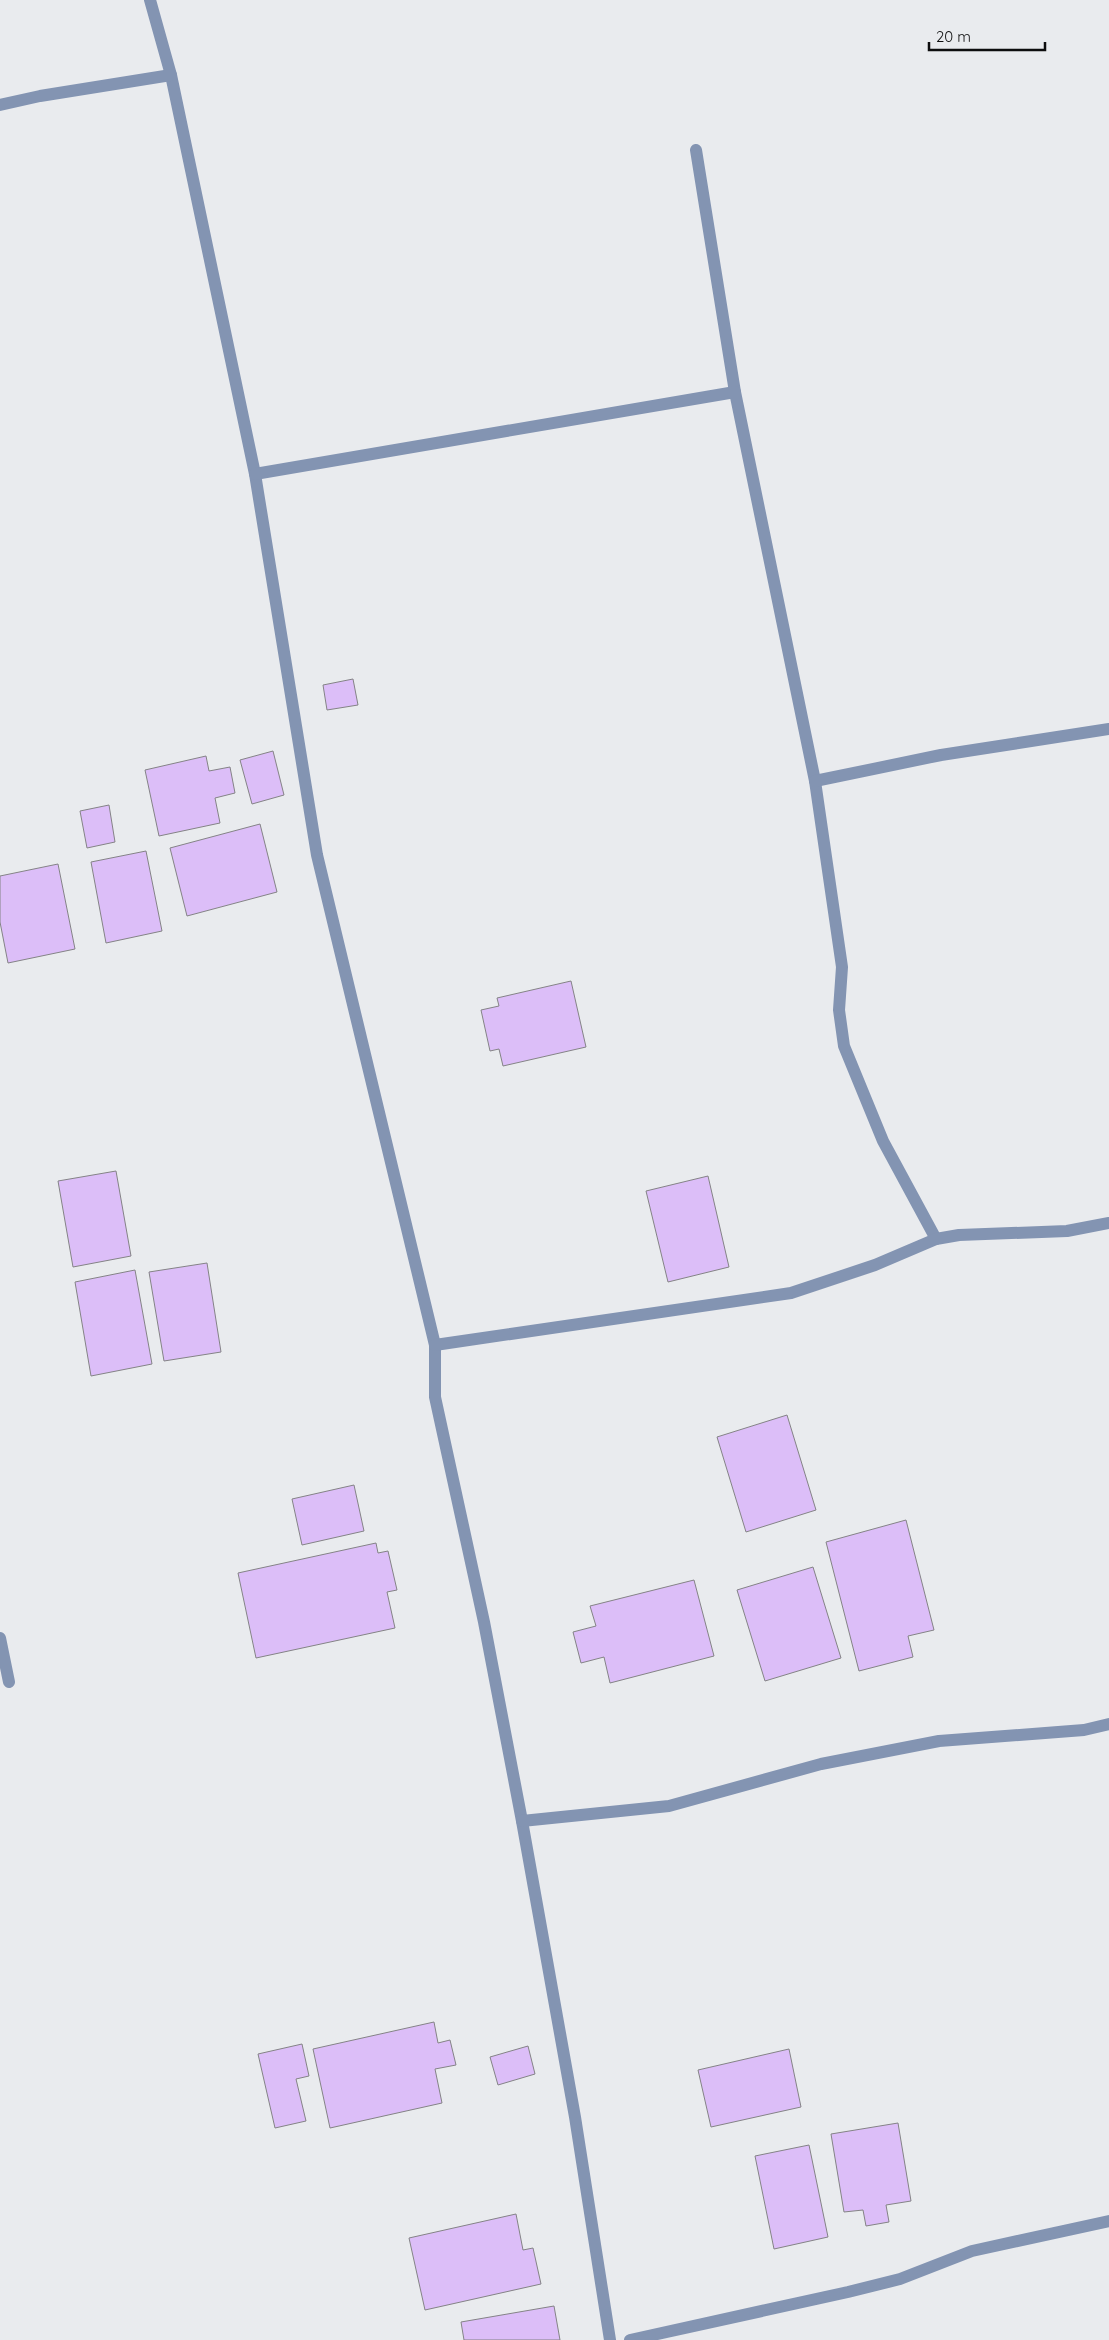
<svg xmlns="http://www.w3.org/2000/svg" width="1109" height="2340" font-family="Quicksand,sans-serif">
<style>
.building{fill:#dcbef8;stroke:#848386}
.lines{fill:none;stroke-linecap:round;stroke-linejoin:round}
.minor{stroke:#8394b2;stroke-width:12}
</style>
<rect width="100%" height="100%" fill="#e9ebee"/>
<g class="building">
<polygon points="353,679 358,705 327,710 323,685"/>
<polygon points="273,751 284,795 252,804 240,760"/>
<polygon points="206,756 209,771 230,767 235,793 215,798 220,823 159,836 145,770"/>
<polygon points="109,805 115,842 87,848 80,811"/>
<polygon points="260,824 277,892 187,916 170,848"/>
<polygon points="146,851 162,931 106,943 91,862"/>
<polygon points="58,864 75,949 8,963 0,922 0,876"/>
<polygon points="571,981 586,1047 503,1066 499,1049 490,1051 481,1010 499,1006 497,998"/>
<polygon points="116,1171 131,1256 73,1267 58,1181"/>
<polygon points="708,1176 729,1267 668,1282 646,1191"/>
<polygon points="207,1263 221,1352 164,1361 149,1272"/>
<polygon points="135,1270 152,1364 91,1376 75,1282"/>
<polygon points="787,1415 816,1510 746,1532 717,1437"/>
<polygon points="354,1485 364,1531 302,1545 292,1499"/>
<polygon points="906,1520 934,1630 908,1636 913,1657 859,1671 826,1542"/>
<polygon points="376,1543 378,1553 388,1551 397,1590 387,1592 395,1628 256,1658 238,1573"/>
<polygon points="813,1567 841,1658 765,1681 737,1590"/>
<polygon points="694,1580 714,1656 610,1683 604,1657 581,1663 573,1632 596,1626 590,1606"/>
<polygon points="434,2022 438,2043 450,2040 456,2065 435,2069 442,2103 330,2128 313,2049"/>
<polygon points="302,2044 309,2076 296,2079 306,2121 275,2128 258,2054"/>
<polygon points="528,2046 535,2074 498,2085 490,2057"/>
<polygon points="789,2049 801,2107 711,2127 698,2070"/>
<polygon points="898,2123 911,2201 886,2205 889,2222 866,2226 863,2210 844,2212 831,2134"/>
<polygon points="809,2145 828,2237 774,2249 755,2156"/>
<polygon points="516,2214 523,2250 533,2248 541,2284 425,2310 409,2238"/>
<polygon points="554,2306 560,2340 464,2340 461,2322"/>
</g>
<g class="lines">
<g class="minor">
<polyline points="150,0 171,75 255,474 317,855 435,1345 435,1397 484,1622 522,1821 575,2117 610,2340"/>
<polyline points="0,105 40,96 171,75"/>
<polyline points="696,150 735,392"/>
<polyline points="255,474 735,392 815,781 842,967 839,1010 844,1046 883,1141 936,1239"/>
<polyline points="815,781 941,755 1109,729"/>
<polyline points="435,1345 791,1293 875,1265 936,1239 959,1235 1067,1231 1109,1223"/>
<polyline points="0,1638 9,1682"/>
<polyline points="522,1821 669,1806 821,1764 939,1741 1084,1730 1109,1724"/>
<polyline points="630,2340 848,2292 900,2279 972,2251 1109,2221"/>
</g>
</g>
<path d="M929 42v8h116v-8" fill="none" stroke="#0d0d0e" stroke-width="2.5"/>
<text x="936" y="42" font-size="15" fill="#0d0d0e" stroke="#e9ebee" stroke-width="4" paint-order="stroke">20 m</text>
</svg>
